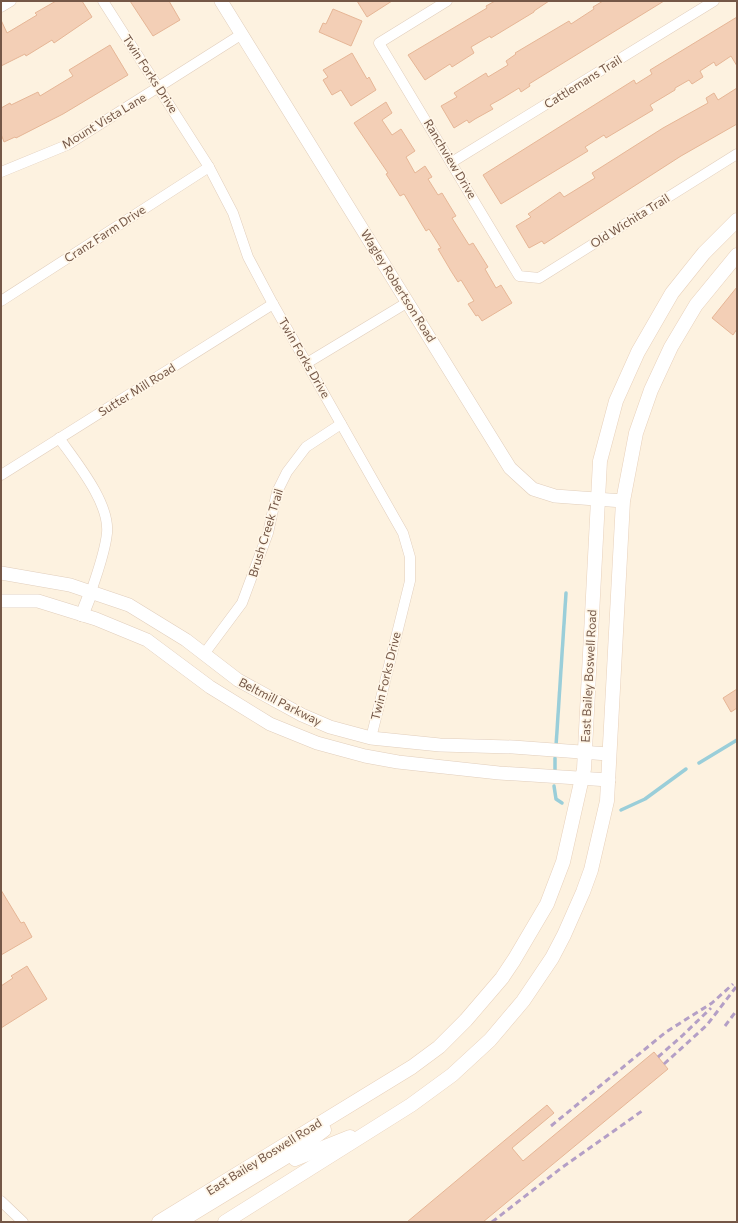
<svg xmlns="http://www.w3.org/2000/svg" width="738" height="1223" font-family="Commissioner,sans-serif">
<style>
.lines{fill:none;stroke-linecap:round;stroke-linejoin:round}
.stream{stroke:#9aced9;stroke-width:3.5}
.building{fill:#f3cfb6;stroke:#e6b696}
.minor-casing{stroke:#e1cebc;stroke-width:11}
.tertiary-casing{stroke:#e1cebc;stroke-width:14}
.secondary-casing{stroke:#e8d1bb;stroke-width:15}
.minor{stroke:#fff;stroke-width:10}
.tertiary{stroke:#fff;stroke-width:13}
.secondary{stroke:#fff;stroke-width:14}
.rail{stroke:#b49fc6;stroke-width:3;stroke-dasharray:6 4;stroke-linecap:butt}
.labels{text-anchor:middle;stroke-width:3.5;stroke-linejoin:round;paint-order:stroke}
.street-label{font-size:12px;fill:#745747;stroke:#fff6e7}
</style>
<rect width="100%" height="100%" fill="#fdf2e0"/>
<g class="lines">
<g class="stream">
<polyline points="556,746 566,593"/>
<polyline points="699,763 737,740"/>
<polyline points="555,773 555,758"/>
<polyline points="554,786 556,799 562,803"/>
<polyline points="621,810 645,799 686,769"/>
</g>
</g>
<g class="building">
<polygon points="56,1 82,1 92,17 54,43 52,40 26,56 25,54 1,66 1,20 7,33 37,15 35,13"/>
<polygon points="130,1 169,1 180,20 153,36"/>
<polygon points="357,1 392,1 367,17"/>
<polygon points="495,1 549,1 534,11 534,12 491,38 490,36 471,47 474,53 452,67 450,64 425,80 408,55 487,8 486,6"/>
<polygon points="603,1 664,1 529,84 530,86 521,92 519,88 501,99 490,105 493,109 475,119 469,123 467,120 454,128 441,106 457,97 454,93 486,73 488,77 508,65 506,61 516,54 515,53 569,21 571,24 594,9 593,7"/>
<polygon points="333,9 362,21 351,46 319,32 323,23 326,24"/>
<polygon points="737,17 737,66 731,56 716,66 714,62 700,71 703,77 692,84 689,80 675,88 675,90 650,105 653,110 606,138 604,135 585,147 588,151 501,204 483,175 634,80 636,84 652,74 650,70"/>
<polygon points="110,45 128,75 63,114 16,138 15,137 4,142 1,134 1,108 10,103 11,105 38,92 40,96 73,76 69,70"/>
<polygon points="352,53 367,79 369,77 376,90 351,106 341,90 332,95 323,80 328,77 323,70"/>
<polygon points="737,88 737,124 681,156 544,244 542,241 529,248 516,226 531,217 528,214 560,192 564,197 595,178 592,173 663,128 708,103 706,98 714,93 718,100"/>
<polygon points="386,102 392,113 382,120 392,135 401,129 415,151 406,157 415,173 425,166 432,177 428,179 438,195 442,193 456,216 452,218 469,245 473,243 488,267 485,269 496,288 501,285 512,303 482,321 478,315 476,316 468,304 474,301 461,280 458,282 451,271 438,249 441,248 429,229 426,231 404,194 400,196 386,174 388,173 354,123"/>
<polygon points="737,287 737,329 733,335 712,318"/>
<polygon points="737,689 737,708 731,712 723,698"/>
<polygon points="1,890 21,923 24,922 32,937 1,955"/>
<polygon points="27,966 47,999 1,1028 1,986 13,978 11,976"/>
<polygon points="654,1052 668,1069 483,1222 407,1222 547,1105 554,1113 512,1148 523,1161"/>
</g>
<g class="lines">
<defs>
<g id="minor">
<polyline points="103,1 209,167 233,213 248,257 273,304 403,533 410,557 410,581 371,738"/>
<polyline points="447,1 379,43 519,276 539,278 737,154"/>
<polyline points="1,7 11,1"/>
<polyline points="452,162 714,1"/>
<polyline points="1,172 67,145 242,34"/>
<polyline points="1,301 209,167"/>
<polyline points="307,363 408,302"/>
<path d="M59,438C76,462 110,503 107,533C105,553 97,573 91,592"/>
<polyline points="1,475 273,304"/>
<polyline points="204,654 242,603 268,533 277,492 287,472 306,447 341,424"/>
<polyline points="1,1201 23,1222"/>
</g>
<g id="tertiary">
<polyline points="221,1 510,468 533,489 555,496 623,501"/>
<polyline points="1,573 70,585 129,605 186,640 238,680 302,715 330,727 371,738 440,745 513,747 608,754"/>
<polyline points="1,601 38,601 96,619 147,640 210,687 270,724 317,743 365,756 398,762 499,773 609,780"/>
<polyline points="82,615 91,592"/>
</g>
<g id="secondary">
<polyline points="295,1159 350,1137"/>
<polyline points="159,1222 412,1067 439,1047 466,1020 502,978 514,960 547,904 563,862 584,769 600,461 616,401 638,352 672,293 704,253 737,220"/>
<polyline points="179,1222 299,1149 324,1130"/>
<polyline points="225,1222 411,1105 452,1075 490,1040 523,1001 552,958 564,935 583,892 591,870 607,801 623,501 636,433 651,390 671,347 696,305 737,255"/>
</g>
</defs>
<use href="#minor" class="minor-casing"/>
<use href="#tertiary" class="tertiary-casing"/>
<use href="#secondary" class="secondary-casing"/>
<use href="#minor" class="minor"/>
<use href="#tertiary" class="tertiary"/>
<use href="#secondary" class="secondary"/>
<g class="rail">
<polyline points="725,1026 737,1010"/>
<polyline points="658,1057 682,1036 711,1008"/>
<polyline points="664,1064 707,1025 736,987"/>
<polyline points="551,1126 666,1032 712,1003 733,984"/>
<polyline points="492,1222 560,1169 642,1111"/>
</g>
</g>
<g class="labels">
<g class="street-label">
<text transform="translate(150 74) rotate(57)" y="4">Twin Forks Drive</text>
<text transform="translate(583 82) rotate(-32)" y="4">Cattlemans Trail</text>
<text transform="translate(104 121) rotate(-31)" y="4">Mount Vista Lane</text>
<text transform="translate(450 159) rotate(59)" y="4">Ranchview Drive</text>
<text transform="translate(630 221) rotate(-32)" y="4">Old Wichita Trail</text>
<text transform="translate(105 234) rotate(-33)" y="4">Cranz Farm Drive</text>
<text transform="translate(398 286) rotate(58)" y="4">Wagley Robertson Road</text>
<text transform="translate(304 358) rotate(60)" y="4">Twin Forks Drive</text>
<text transform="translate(137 390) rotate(-32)" y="4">Sutter Mill Road</text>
<text transform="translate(266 533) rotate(-73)" y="4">Brush Creek Trail</text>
<text transform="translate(386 676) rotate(-76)" y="4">Twin Forks Drive</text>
<text transform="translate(589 676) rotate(-87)" y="4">East Bailey Boswell Road</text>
<text transform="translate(280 702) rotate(27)" y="4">Beltmill Parkway</text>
<text transform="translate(264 1157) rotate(-32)" y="4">East Bailey Boswell Road</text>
</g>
</g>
<rect width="738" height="1223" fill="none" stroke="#745747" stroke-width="4"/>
</svg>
